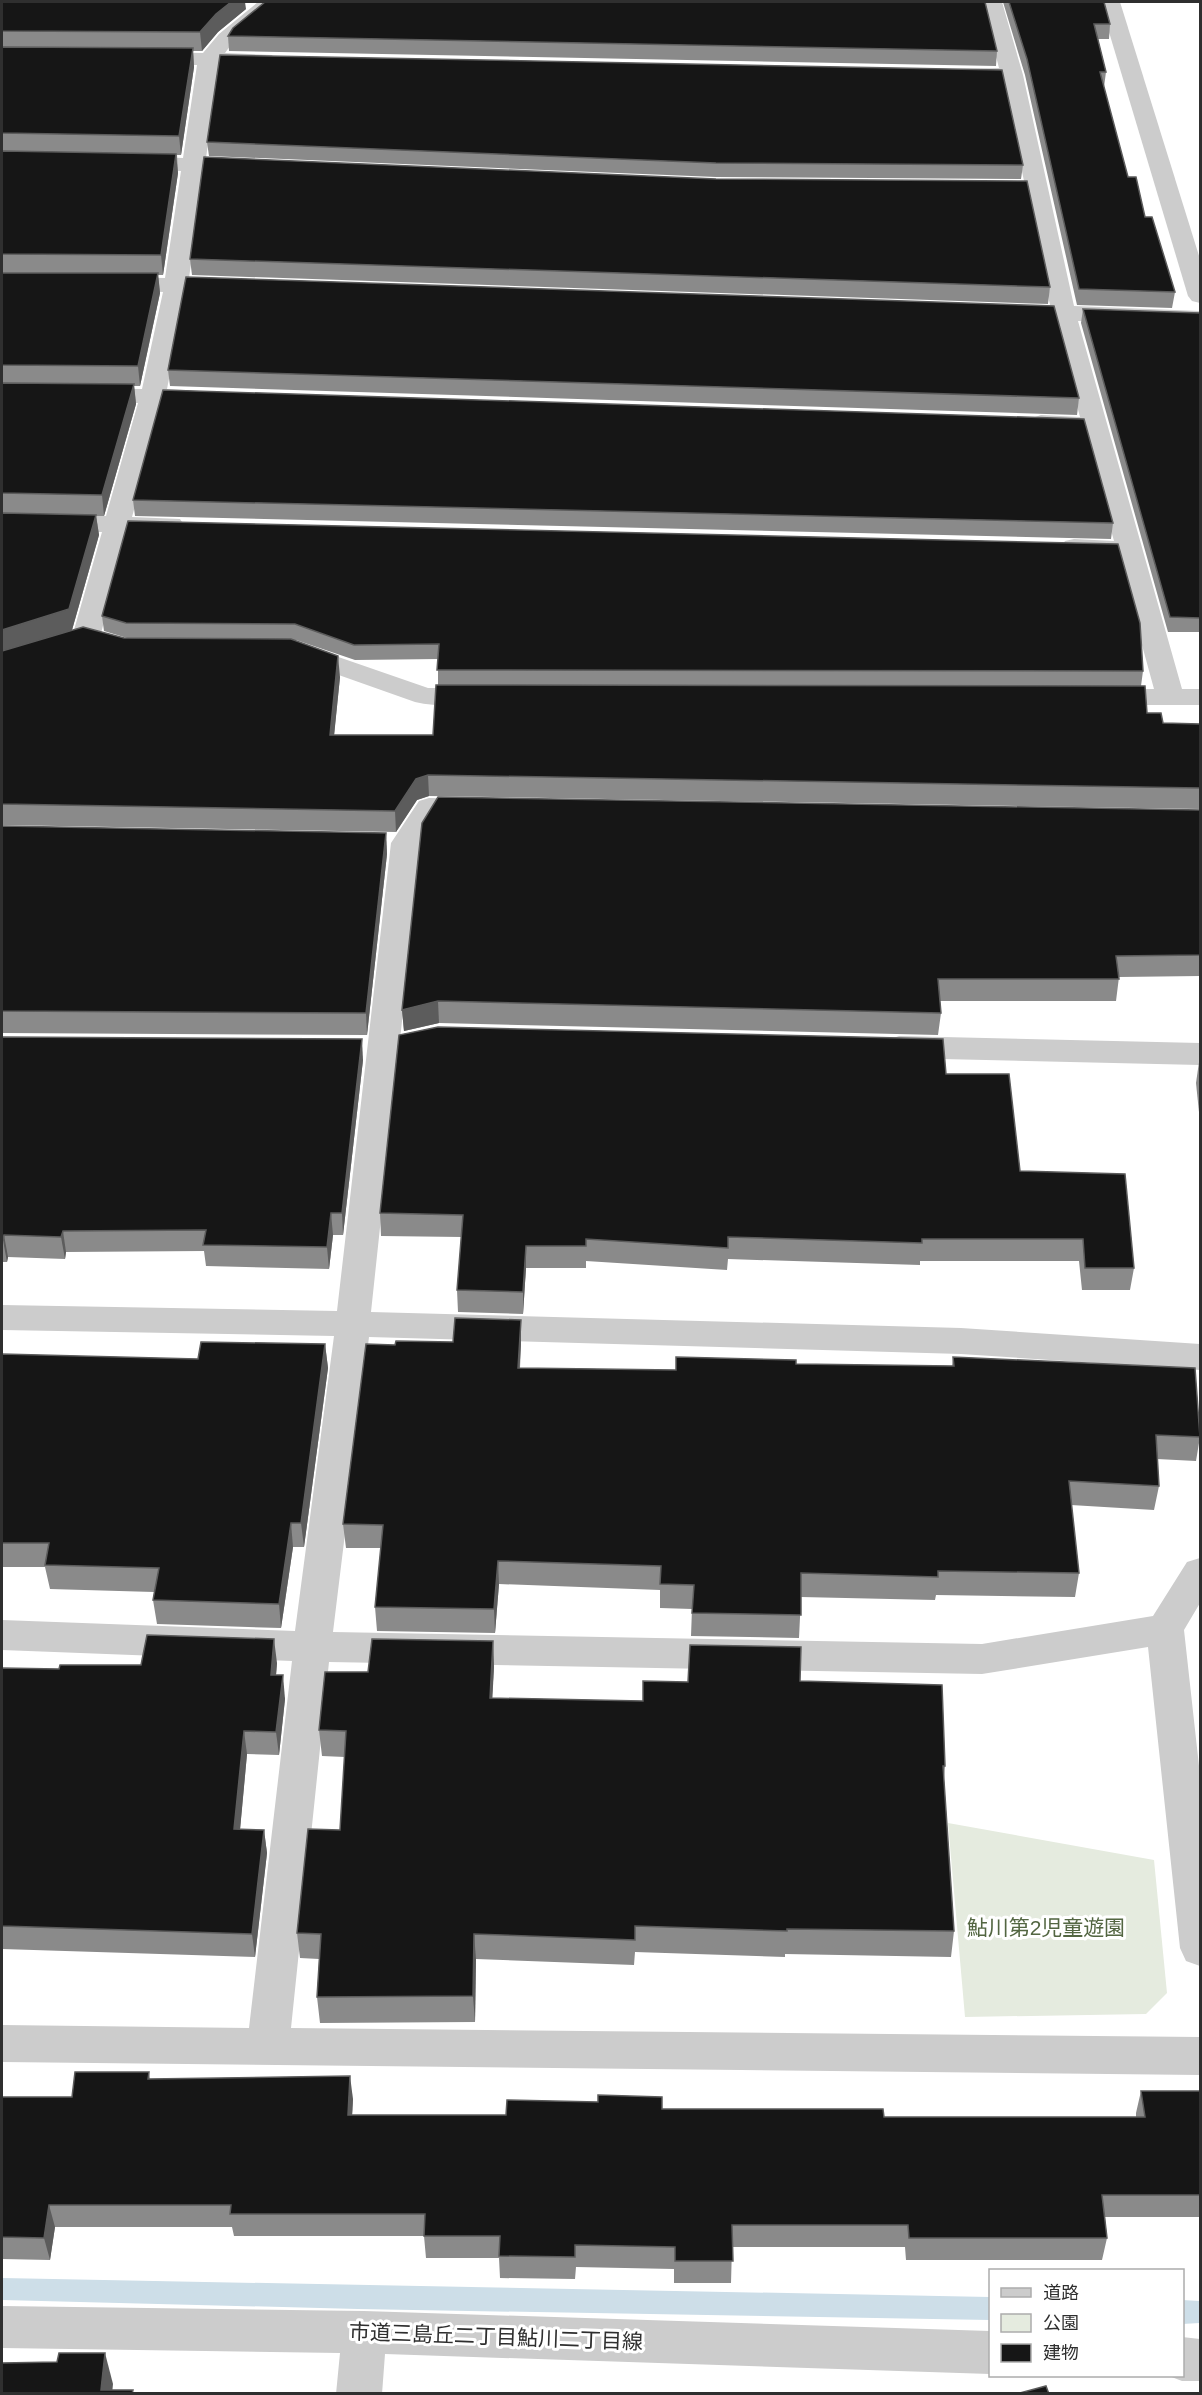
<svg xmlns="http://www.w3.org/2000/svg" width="1202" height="2395" font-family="Arial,'Noto Sans JP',sans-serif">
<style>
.green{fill:#e5ebdf}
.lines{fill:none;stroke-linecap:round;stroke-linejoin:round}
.stream{fill:#cddee8;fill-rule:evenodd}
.minor{fill:#ccc;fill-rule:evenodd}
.wall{fill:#8a8a8a;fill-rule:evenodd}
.shaded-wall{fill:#5c5c5c}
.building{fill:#161616;stroke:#5c5c5c;stroke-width:1.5}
.labels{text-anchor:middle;stroke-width:6;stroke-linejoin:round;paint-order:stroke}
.near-park-label{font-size:21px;fill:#536642;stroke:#fff}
.near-street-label{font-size:21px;fill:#2f2f2f;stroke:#fff}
</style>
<rect width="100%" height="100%" fill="#fff"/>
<polygon class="green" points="948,1823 1154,1860 1167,1993 1146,2014 965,2017"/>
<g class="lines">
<g class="stream">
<polygon points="2,2278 990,2297 990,2320 358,2309 2,2300"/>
<polygon points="1182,2300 1200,2301 1200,2323 1182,2324"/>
</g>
<g class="minor">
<polygon points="258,2 280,2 233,42 225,53 272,55 275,60 272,65 219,66 206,158 257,161 260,166 257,171 249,173 204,172 189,278 239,281 243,286 239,291 231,293 186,292 167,389 216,392 219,397 216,402 207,404 163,404 132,517 180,519 184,525 180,531 171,533 128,532 100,637 96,643 86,645 76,643 72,637 102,532 2,531 2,515 106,516 138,403 2,401 2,387 142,389 163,292 106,289 102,284 106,279 114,277 165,278 181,171 125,168 122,163 125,158 133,156 183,158 197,65 150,64 142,63 139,58 142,53 150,52 203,53 219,34"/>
<polygon points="982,2 1002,2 1023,75 1074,306 1200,311 1200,325 1078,321 1182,689 1200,689 1200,705 1100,705 1090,703 1086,697 1090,691 1100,689 1154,689 1118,557 1065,553 1061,547 1065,541 1074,539 1114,541 1084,432 1032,428 1028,423 1032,418 1041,415 1080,417 1054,320 1003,316 999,311 1003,306 1011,304 1050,305 1027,195 976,193 973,188 976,183 1024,181 1003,81 952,79 949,74 952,69 999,68"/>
<polygon points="1100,2 1120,2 1200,259 1200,303 1192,301 1188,296"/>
<path d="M295,642L428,688H479L489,690L493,696L489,702C467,707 437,707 415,702L285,656L281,650L285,644Z"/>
<polygon points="429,798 477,799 487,802 491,808 487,814 477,817 438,816 421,843 371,1312 961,1328 1200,1344 1200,1370 961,1354 369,1337 333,1632 982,1644 1153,1616 1187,1562 1200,1558 1200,1603 1184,1630 1200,1775 1200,1966 1186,1961 1180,1948 1148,1647 982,1674 329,1662 291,2028 1200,2037 1200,2075 2,2062 2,2025 249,2028 292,1661 2,1650 2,1620 295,1631 334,1336 2,1330 2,1305 337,1311 391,843 419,801"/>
<polygon points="899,1036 1200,1043 1200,1065 899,1058 888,1054 883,1047 888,1040"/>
<polygon points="2,2306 364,2311 990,2331 990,2374 385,2354 382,2394 336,2394 340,2353 2,2348"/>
<polygon points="1182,2337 1200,2339 1200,2381 1182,2381 1169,2376 1182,2376"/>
</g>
</g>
<g class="wall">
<path d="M2,2L246,9L218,32L202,51H193L194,67L181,155H177L178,173L163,275H158L160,293L140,386H134L136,404L104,516H96L99,535L72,630L127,638L104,631L102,616L128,521L1143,671L1141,686L1147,713L1163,723L1200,724V809L429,796L417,800L396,832L2,825ZM292,640H296L355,660L438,659V685L433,735H334L340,677Z"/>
<polygon points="1003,2 1104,2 1110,24 1109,39 1098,39 1106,72 1104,87 1128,177 1145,217 1175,292 1172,308 1077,305 1025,75"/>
<polygon points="228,36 997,51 996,66 229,51"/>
<polygon points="207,142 1023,165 1021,179 716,177 209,156"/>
<polygon points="190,259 1050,287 1048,304 192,275"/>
<polygon points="1083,309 1200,313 1200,632 1168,632 1081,323"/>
<polygon points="168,370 1079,398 1077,415 170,386"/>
<polygon points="133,500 1113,523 1111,539 135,516"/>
<polygon points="1200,810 1200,976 1119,977 1116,1001 940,1001 941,1013 938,1035 439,1023 404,1031 402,1010"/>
<polygon points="2,826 386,833 387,854 367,1035 2,1033"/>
<polygon points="2,1037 363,1060 343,1235 333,1235 329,1269 206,1266 204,1251 66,1252 65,1259 8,1257 7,1262 2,1262"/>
<polygon points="1199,1062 1200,1062 1200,1122 1196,1083"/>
<polygon points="946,1074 1020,1171 1134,1268 1130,1290 1082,1290 1079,1261 920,1261 920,1265 728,1259 727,1270 586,1261 586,1268 526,1268 523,1314 458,1312 457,1290 462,1237 381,1236 380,1213"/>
<polygon points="521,1320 521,1344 520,1368 676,1370 796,1364 952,1366 953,1357 1200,1437 1196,1461 1157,1459 1159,1486 1154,1510 1071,1505 1079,1573 1075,1597 936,1595 935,1600 801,1597 799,1638 691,1636 692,1609 660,1608 660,1590 499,1584 495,1633 377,1631 375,1607 381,1548 346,1548 343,1524 395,1345 453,1342"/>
<polygon points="325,1344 328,1368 304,1547 293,1547 281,1628 157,1624 153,1600 154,1592 50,1589 45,1567 2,1567 2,1354 198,1359"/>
<polygon points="493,1641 494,1667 492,1698 643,1701 688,1682 800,1681 945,1766 944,1779 954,1931 951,1957 785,1954 785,1957 635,1952 634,1965 476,1959 475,2022 320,2023 317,1997 319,1959 300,1958 297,1933 340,1830 345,1757 322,1756 319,1730 368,1672"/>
<polygon points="277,1663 276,1675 285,1699 279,1755 247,1754 240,1829 264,1830 267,1853 255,1957 2,1949 2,1668 59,1669 141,1665"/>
<polygon points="149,2072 150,2079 353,2099 352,2115 506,2115 662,2109 884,2117 1136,2117 1136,2113 1141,2091 1200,2091 1200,2217 1105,2217 1107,2238 1102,2260 906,2260 905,2247 732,2247 731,2283 674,2283 674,2269 576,2267 575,2279 500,2278 499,2258 426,2258 424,2236 234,2236 232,2227 55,2227 50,2260 2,2259 2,2097 72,2097"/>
</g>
<g class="shaded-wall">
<polygon points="231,2 245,2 246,9 218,32 202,51 200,32 216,14"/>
<polygon points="193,48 194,67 181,155 179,136"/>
<polygon points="176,154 178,173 163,275 161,255"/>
<polygon points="158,273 160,293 140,386 138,366"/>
<polygon points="134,384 136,404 104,516 102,495"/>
<polygon points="96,515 99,535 72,630 2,652 2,630"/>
<polygon points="338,656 340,677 332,756 330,735"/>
<polygon points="428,775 429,796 417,800 396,832 395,811 416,779"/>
<polygon points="386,833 387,854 367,1035 366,1013"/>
<polygon points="438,1001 439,1023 404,1031 402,1010"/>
<polygon points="362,1039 363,1060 343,1235 342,1213"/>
<polygon points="331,1213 333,1235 329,1269 327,1247"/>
<polygon points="63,1231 66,1252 65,1259 61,1237"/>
<polygon points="4,1235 8,1257 7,1262 3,1240"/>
<polygon points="526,1246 526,1268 523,1314 523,1292"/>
<polygon points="521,1320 521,1344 518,1392 518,1368"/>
<polygon points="325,1344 328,1368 304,1547 301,1523"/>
<polygon points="291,1523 293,1547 281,1628 279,1604"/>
<polygon points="498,1561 499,1584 495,1633 494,1609"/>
<polygon points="274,1639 277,1663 274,1699 271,1675"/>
<polygon points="493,1641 494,1667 491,1724 490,1698"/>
<polygon points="283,1675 285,1699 279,1755 276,1732"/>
<polygon points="244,1731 247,1754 238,1852 234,1829"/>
<polygon points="264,1830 267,1853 255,1957 252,1934"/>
<polygon points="474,1934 476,1959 475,2022 473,1996"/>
<polygon points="350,2076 353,2099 351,2137 348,2115"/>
<polygon points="49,2205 55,2227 50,2260 44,2238"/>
<polygon points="105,2353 113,2384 112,2394 101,2390"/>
</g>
<g class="building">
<polygon points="2,2 231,2 216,14 200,32 2,31"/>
<polygon points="265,2 985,2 997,51 228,36 233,28"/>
<polygon points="1009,2 1104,2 1110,24 1094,24 1106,72 1100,72 1128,177 1136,177 1145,217 1152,217 1175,292 1079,289 1027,59"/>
<polygon points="2,47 193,48 179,136 2,133"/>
<polygon points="220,55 1002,70 1023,165 716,163 207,142"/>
<polygon points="2,151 176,154 161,255 2,254"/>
<polygon points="204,157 716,179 1027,181 1050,287 190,259"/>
<polygon points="2,273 158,273 138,366 2,365"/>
<polygon points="186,277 1054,306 1079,398 168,370"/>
<polygon points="1083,309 1200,313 1200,618 1170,617"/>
<polygon points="2,383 134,384 102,495 2,493"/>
<polygon points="163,390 1084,419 1113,523 133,500"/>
<polygon points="2,513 96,515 69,609 2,630"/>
<polygon points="128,521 1118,544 1140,623 1143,671 437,670 439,644 354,645 295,624 126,623 102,616"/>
<polygon points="83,627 124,638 291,639 338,656 330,735 433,735 436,685 1145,686 1147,713 1161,713 1163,723 1200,724 1200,788 428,775 416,779 395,811 2,804 2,651"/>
<polygon points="438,797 1200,810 1200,955 1116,956 1119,979 938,979 941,1013 438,1001 402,1010 422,823"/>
<polygon points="2,826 386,833 366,1013 2,1011"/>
<polygon points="438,1027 943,1039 946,1074 1009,1074 1020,1171 1125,1174 1134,1268 1085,1268 1083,1239 922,1239 922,1243 728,1237 728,1248 586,1239 586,1246 526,1246 523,1292 457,1290 463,1215 380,1213 399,1035"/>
<polygon points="2,1037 362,1039 342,1213 331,1213 327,1247 203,1245 206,1230 63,1231 61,1237 4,1235 3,1240 2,1240"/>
<polygon points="455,1318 521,1320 518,1368 676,1370 676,1357 796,1360 796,1364 954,1366 953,1357 1195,1368 1200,1437 1156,1435 1159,1486 1069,1481 1079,1573 938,1571 938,1577 801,1573 801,1615 692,1613 694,1585 660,1584 661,1566 498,1561 494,1609 375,1607 383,1525 343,1524 366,1344 395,1345 396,1341 453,1342"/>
<polygon points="201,1342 325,1344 301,1523 291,1523 279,1604 153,1600 159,1568 45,1565 49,1543 2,1543 2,1354 198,1359"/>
<polygon points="147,1635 274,1639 271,1675 283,1675 276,1732 244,1731 234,1829 264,1830 252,1934 2,1926 2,1668 59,1669 60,1665 141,1665"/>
<polygon points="372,1639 493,1641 490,1698 643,1701 643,1681 688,1682 690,1645 801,1647 800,1681 942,1685 945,1766 943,1766 954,1931 787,1929 787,1931 635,1926 635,1940 474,1934 473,1996 317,1997 321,1934 297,1933 308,1829 340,1830 346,1731 319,1730 325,1672 368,1672"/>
<polygon points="75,2072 149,2072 148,2079 350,2076 348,2115 506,2115 507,2100 598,2102 598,2095 662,2097 662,2109 883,2109 884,2117 1145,2117 1141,2091 1200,2091 1200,2195 1102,2195 1107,2238 909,2238 908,2225 732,2225 733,2261 675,2261 675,2247 575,2245 575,2257 499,2256 500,2236 424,2236 425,2214 230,2214 231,2205 49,2205 44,2238 2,2237 2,2097 72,2097"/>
<polygon points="59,2353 105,2353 101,2390 133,2390 132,2394 2,2394 2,2363 57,2362"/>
<polygon points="1046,2386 1049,2394 1016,2394"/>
</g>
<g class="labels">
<g class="near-park-label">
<text x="1046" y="1935">鮎川第2児童遊園</text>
</g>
<g class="near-street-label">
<text transform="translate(496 2337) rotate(2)" y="7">市道三島丘二丁目鮎川二丁目線</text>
</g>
</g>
<rect width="1202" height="2395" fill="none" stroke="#2f2f2f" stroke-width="6"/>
<rect x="989" y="2269" width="195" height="108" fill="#ffffff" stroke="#acacac" stroke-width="1.5"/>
<rect x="1001" y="2288" width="30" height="9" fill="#cccccc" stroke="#acacac" stroke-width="1.5"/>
<text x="1043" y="2299" font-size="18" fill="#2f2f2f">道路</text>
<rect x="1001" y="2314" width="30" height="18" fill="#e5ebdf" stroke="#acacac" stroke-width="1.5"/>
<text x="1043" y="2329" font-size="18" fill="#2f2f2f">公園</text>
<rect x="1001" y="2344" width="30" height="18" fill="#161616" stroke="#acacac" stroke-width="1.5"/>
<text x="1043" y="2359" font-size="18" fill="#2f2f2f">建物</text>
</svg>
